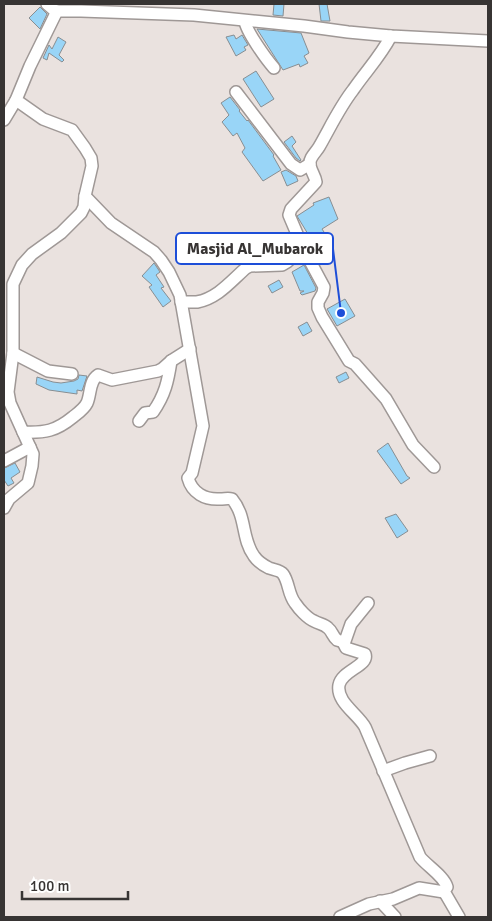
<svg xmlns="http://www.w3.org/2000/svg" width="492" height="921" font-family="Signika,sans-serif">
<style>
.building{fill:#99d5f7;stroke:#888e92}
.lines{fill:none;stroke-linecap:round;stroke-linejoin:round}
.minor-casing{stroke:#9f9896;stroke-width:14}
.minor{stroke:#fff;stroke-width:11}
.leader{fill:none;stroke:#1d4ed8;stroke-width:2}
.callout-dot{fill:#1d4ed8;stroke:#fff;stroke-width:2}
.callout{fill:#fff;stroke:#1d4ed8;stroke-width:2}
.callout-label{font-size:16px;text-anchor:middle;font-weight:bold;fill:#373433}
</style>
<rect width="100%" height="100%" fill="#eae2df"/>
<g class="building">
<polygon points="274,4 284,4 283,16 273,15"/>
<polygon points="319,4 327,4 330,21 321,21"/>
<polygon points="40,7 47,14 40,29 29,18"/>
<polygon points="257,29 301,33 309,53 304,56 308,63 300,67 299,64 283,70"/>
<polygon points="234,35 236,39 242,35 248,45 244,47 246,50 236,56 226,37"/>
<polygon points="58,37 66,42 59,55 64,60 62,62 49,53 47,60 43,58 49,45 52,49"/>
<polygon points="256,71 274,99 261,107 243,79"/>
<polygon points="230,97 240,110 239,111 247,121 248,120 274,155 273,156 281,170 263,181 242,152 245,148 237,133 233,136 222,122 229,115 221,103"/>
<polygon points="292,136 296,142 292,146 301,160 300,161 296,158 284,142"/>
<polygon points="286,170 296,176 298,181 287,186 281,172"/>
<polygon points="329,197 338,219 322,229 324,232 311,239 297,216 314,205 313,203"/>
<polygon points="154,263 160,272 156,275 164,287 161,288 171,301 163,307 149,287 152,285 142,276"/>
<polygon points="304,265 316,288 315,291 302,295 300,293 304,291 300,291 292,272"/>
<polygon points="279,280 283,287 272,293 268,286"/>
<polygon points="345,299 355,316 337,326 327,309"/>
<polygon points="307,322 312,331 303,336 298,327"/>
<polygon points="346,372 349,378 339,383 336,377"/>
<polygon points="79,375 87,376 82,391 77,390 77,394 49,390 36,384 37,377 53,382 61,383 74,381 78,379"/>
<polygon points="388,443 407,476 410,478 401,484 377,451"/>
<polygon points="15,463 20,472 11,478 14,483 8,486 4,480 4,468"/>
<polygon points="396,514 408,531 397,538 385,518"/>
</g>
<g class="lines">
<defs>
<g id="minor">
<polyline points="47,4 54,10 57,11 81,11 194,15 304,26 348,32 391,36 488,41"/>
<path d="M245,21C246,31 266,59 274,68"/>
<path d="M391,36C380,57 366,71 353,90C339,108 330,128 319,147C316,152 309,158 310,164C310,170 315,175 316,182L291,209L289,215L303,248L324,287L323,293L318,302V308L322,317L349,361L355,364L386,399L413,445L434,467"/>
<polyline points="236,92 291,164 300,170 310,164"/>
<polyline points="4,120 16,100"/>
<path d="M85,196L111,223L154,252L161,260L169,272L180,295L203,426L192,473L188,478C192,493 205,500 220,499C225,499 228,498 232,499C247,517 241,538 254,556C258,562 263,565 269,568C274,570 280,570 283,574C289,582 288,594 295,603C299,609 307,618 314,621C319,624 324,624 328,628C332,631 333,637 337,640L344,642"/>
<path d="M181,302C187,302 192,302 197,302C218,298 231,281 246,268L250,266L282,265L287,262L303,248"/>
<polyline points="13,353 48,371 72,374"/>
<path d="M139,421L145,413L153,412C165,395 168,381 171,361"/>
<path d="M23,432C45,433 56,431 73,417C78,413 84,409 87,403C91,394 89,381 98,375L112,380L158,371L162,369L171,361L190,349"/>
<polyline points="4,461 30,447"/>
<polyline points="4,508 9,499 28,483 32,466 33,454 10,403 8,392 13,353 13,284 22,265 32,254 61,233 81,213 84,207 85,196 92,166 91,158 85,148 72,130 43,119 16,100 30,66 57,11"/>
<path d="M368,603L351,624L344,644L346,648L365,654C369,666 342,670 339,685C336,702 358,714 365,727L420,857C427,866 444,876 447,887L444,891L445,893L459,917"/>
<polyline points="383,771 405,763 430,756"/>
<polyline points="380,901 395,917"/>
<polyline points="340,917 369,904 393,899 419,888 444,892"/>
</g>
</defs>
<use href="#minor" class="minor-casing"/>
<use href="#minor" class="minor"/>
</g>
<path class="leader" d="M341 313L333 249"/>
<circle class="callout-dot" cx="341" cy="313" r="5"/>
<rect class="callout" x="176" y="233" width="157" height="31" rx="5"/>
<g class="callout-label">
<text x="255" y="254">Masjid Al_Mubarok</text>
</g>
<rect width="492" height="921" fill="none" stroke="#373433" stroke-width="10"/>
<path d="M22 891v8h106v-8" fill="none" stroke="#373433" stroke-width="2.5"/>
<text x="30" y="891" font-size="15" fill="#373433" stroke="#ffffff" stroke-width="4" paint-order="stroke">100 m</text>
</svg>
